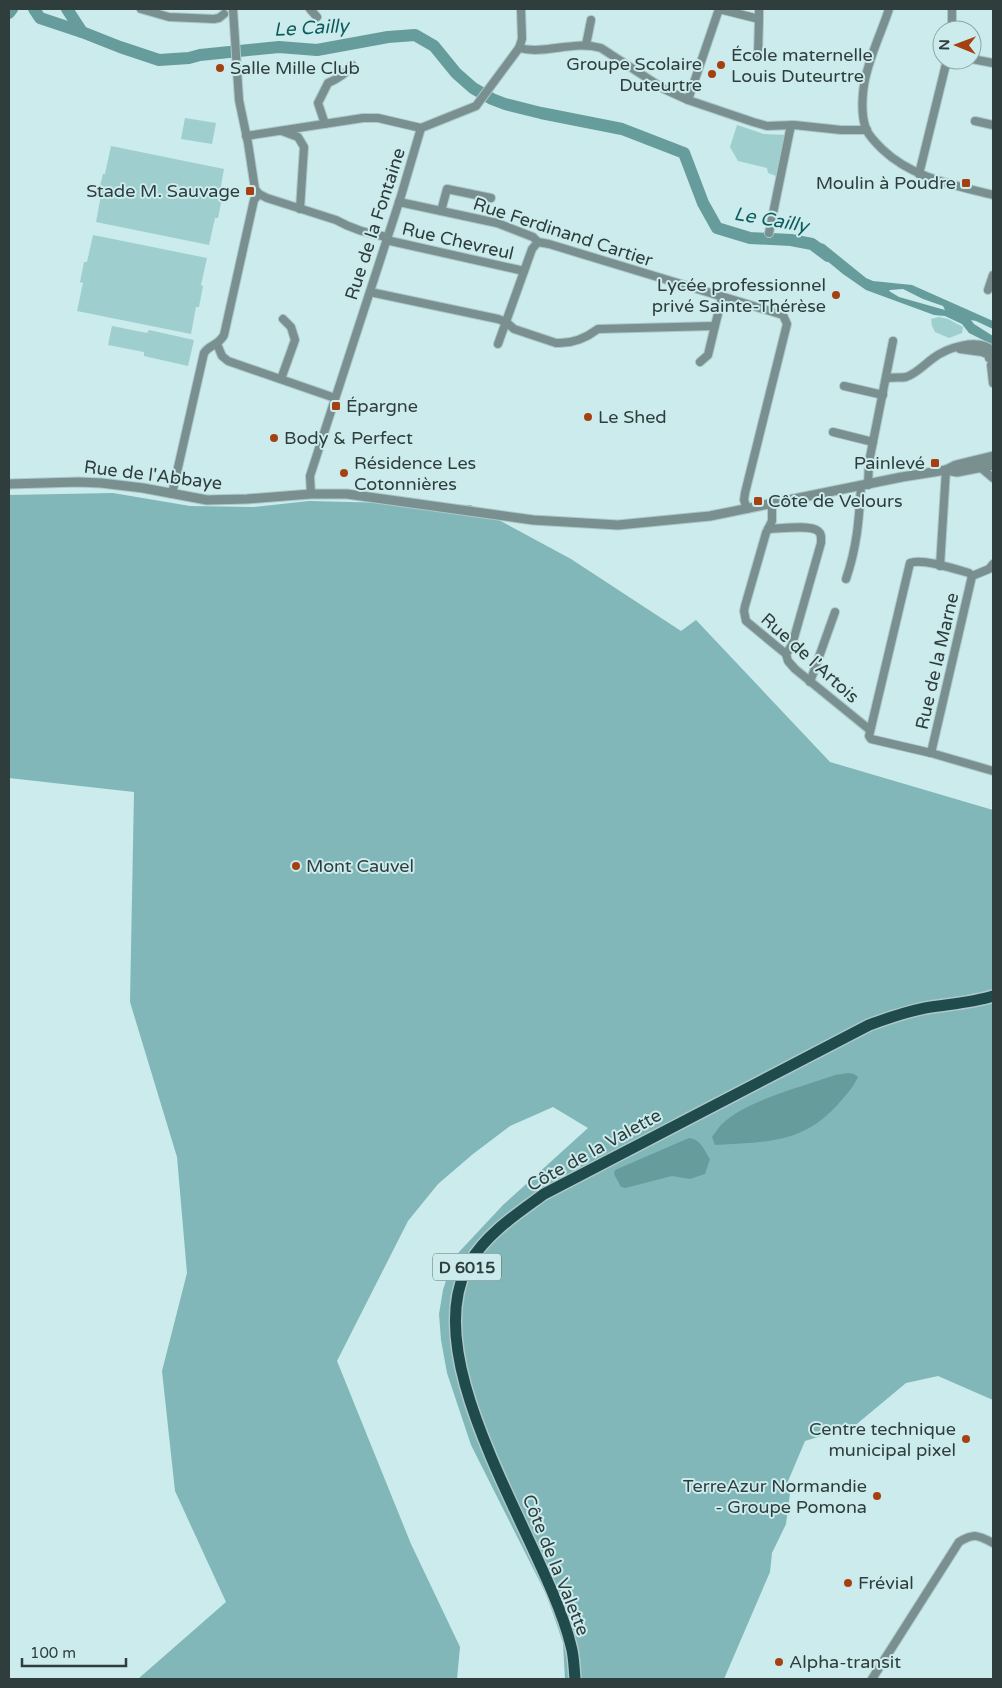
<svg xmlns="http://www.w3.org/2000/svg" width="1002" height="1688" font-family="'Varela Round',sans-serif">
<style>
.green{fill:#9fcecf}
.forest{fill:#81b7b8}
.water{fill:#679c9d;fill-rule:evenodd}
.lines{fill:none;stroke-linecap:round;stroke-linejoin:round}
.river{stroke:#679c9d;stroke-width:12}
.minor-casing{stroke:#acc8c9;stroke-width:10}
.tertiary-casing{stroke:#acc8c9;stroke-width:11}
.primary-casing{stroke:#acc8c9;stroke-width:14}
.minor{stroke:#798f90;stroke-width:8}
.tertiary{stroke:#798f90;stroke-width:9}
.primary{stroke:#1f4b4c;stroke-width:11}
.poi-dot{fill:#a54010;stroke:#cbebec;stroke-width:2}
.labels{text-anchor:middle;stroke-width:4;stroke-linejoin:round;paint-order:stroke}
.shield{fill:#cbebec;stroke:#5e7172;stroke-width:1}
.shield-label{font-size:16px;font-weight:bold;fill:#303d3d}
.poi-label{font-size:18px;fill:#303d3d;stroke:#cbebec;text-anchor:start}
.street-label{font-size:18px;fill:#303d3d;stroke:#cbebec}
.water-label{font-size:19px;font-style:italic;fill:#0e5c5e;stroke:#cbebec}
</style>
<rect width="100%" height="100%" fill="#cbebec"/>
<g class="green">
<polygon points="185,118 216,123 212,144 181,139"/>
<polygon points="737,125 764,134 787,135 779,177 768,173 767,168 738,161 730,147"/>
<polygon points="111,146 224,169 219,197 222,198 218,218 215,218 209,245 96,222 101,195 98,194 103,174 105,174"/>
<polygon points="93,235 207,258 201,285 203,286 199,307 196,307 191,334 77,311 83,283 80,282 84,262 87,262"/>
<polygon points="939,317 948,319 963,327 962,333 949,338 935,332 932,326 931,319"/>
<polygon points="112,326 147,333 149,330 194,340 188,366 144,356 144,352 108,345"/>
</g>
<polygon class="forest" points="113,493 190,506 253,507 309,501 471,505 571,559 681,631 696,620 830,762 993,810 993,1400 938,1376 906,1383 846,1433 833,1427 821,1436 805,1441 786,1486 790,1493 786,1524 772,1553 770,1572 724,1679 565,1679 563,1643 547,1596 471,1445 447,1373 441,1340 439,1314 443,1290 449,1271 459,1252 503,1205 588,1128 553,1107 510,1126 473,1154 438,1184 408,1221 337,1361 411,1544 460,1647 457,1679 138,1679 226,1602 175,1491 162,1371 187,1273 177,1157 130,1002 134,792 9,778 9,495"/>
<g class="water">
<path d="M817,242L824,244L866,278L873,281L912,285L993,321V329L976,321L971,320L974,324L993,336V345L969,333L962,324L945,316L934,315L866,290L843,274L815,251ZM903,289L923,299L943,306L945,310L899,297L889,291L890,290Z"/>
<path d="M849,1073L854,1074L858,1077C854,1086 847,1094 840,1102C804,1144 766,1142 715,1145L712,1137C715,1133 718,1128 721,1125C746,1100 802,1087 835,1075Z"/>
<path d="M689,1138C702,1140 703,1149 710,1159L705,1174L690,1179L672,1176L625,1188L621,1187L614,1174L615,1170Z"/>
</g>
<g class="lines">
<g class="river">
<polyline points="34,9 40,18 82,32"/>
<polyline points="67,9 82,32 120,47 159,60 189,58 200,55 279,47 317,50 388,37 415,35 434,46 456,73 473,88 492,99 505,104 541,113 622,129 684,153 703,203 717,228 750,238 791,240 812,244 828,256"/>
<polyline points="9,13 12,9"/>
</g>
<defs>
<g id="minor">
<polyline points="141,9 169,17 214,19 219,18 224,14"/>
<path d="M233,9L239,100L248,143L255,189L259,194L267,198L336,220C352,229 369,234 387,237"/>
<polyline points="310,9 317,17"/>
<path d="M889,9C881,34 868,59 864,85C862,99 861,118 867,131C870,137 877,144 882,149C912,178 954,185 993,195"/>
<polyline points="952,30 952,9"/>
<polyline points="586,45 591,20"/>
<path d="M519,48C545,55 573,40 601,48L664,89L688,100L753,122L767,126L794,125L841,130H867"/>
<polyline points="758,55 759,19"/>
<polyline points="972,59 993,63"/>
<polyline points="688,100 719,9 759,19 759,9"/>
<polyline points="975,121 993,125"/>
<path d="M325,124L318,103L328,83C336,80 348,72 352,65"/>
<polyline points="282,131 298,137 304,147 300,209"/>
<polyline points="246,136 363,118 378,118 421,128"/>
<polyline points="919,174 947,60"/>
<polyline points="399,202 497,223 533,237 538,242 549,244 783,315 787,324 745,493 744,500 747,509"/>
<polyline points="441,211 447,189 491,198"/>
<polyline points="769,233 791,125"/>
<polyline points="386,240 524,271"/>
<polyline points="988,290 993,275"/>
<path d="M370,292L498,319L506,322L514,329L556,343C571,344 586,338 598,329L714,326"/>
<polyline points="217,344 222,356 228,361 335,398"/>
<polyline points="498,344 532,249 538,242"/>
<polyline points="960,349 982,352 989,355 989,358"/>
<polyline points="993,361 991,365 993,383"/>
<polyline points="700,362 708,355 722,297"/>
<path d="M886,378C893,377 900,378 906,377C916,374 924,365 932,359C946,348 978,337 993,351"/>
<polyline points="281,379 295,340 291,327 283,319"/>
<polyline points="844,386 883,395"/>
<polyline points="833,432 873,442"/>
<polyline points="980,467 993,478"/>
<polyline points="868,485 869,462 893,341"/>
<path d="M172,494L204,353C210,344 218,346 224,335L254,200L259,194"/>
<polyline points="311,494 310,476 401,196 421,128 476,106 519,48 522,39 521,9"/>
<polyline points="772,504 772,521 766,533 745,606 744,611 746,621 786,654 788,661 795,669 870,730"/>
<path d="M768,529C779,529 810,524 818,531C822,534 821,538 821,543L792,645L786,654"/>
<polyline points="940,566 946,470"/>
<path d="M972,576L969,573C955,569 922,558 910,563L869,736L871,739L931,753L993,771"/>
<polyline points="972,576 989,569 993,564"/>
<path d="M846,579C857,547 859,520 861,486"/>
<polyline points="810,682 835,612"/>
<polyline points="931,753 972,576"/>
<path d="M872,1679L959,1542C974,1533 978,1535 993,1543"/>
</g>
<g id="tertiary">
<polyline points="946,470 956,465 993,456"/>
<polyline points="9,484 78,482 101,483 143,488 207,500 247,499 311,494 347,494 533,520 618,525 710,516 902,477 946,470 957,472 993,465"/>
</g>
<path id="primary" d="M575,1679C574,1668 574,1656 571,1646C547,1545 411,1360 470,1262C487,1233 517,1214 544,1194L869,1025C888,1018 905,1012 925,1008C948,1004 971,1003 993,996"/>
</defs>
<use href="#minor" class="minor-casing"/>
<use href="#tertiary" class="tertiary-casing"/>
<use href="#primary" class="primary-casing"/>
<use href="#minor" class="minor"/>
<use href="#tertiary" class="tertiary"/>
<use href="#primary" class="primary"/>
</g>
<g class="poi-dot">
<circle cx="721" cy="65" r="5"/>
<circle cx="220" cy="68" r="5"/>
<circle cx="712" cy="74" r="5"/>
<rect x="961" y="178" width="10" height="10" rx="2.5"/>
<rect x="245" y="186" width="10" height="10" rx="2.5"/>
<circle cx="836" cy="295" r="5"/>
<rect x="331" y="401" width="10" height="10" rx="2.5"/>
<circle cx="588" cy="417" r="5"/>
<circle cx="274" cy="438" r="5"/>
<rect x="930" y="458" width="10" height="10" rx="2.5"/>
<circle cx="344" cy="473" r="5"/>
<rect x="753" y="496" width="10" height="10" rx="2.5"/>
<circle cx="296" cy="866" r="5"/>
<circle cx="966" cy="1439" r="5"/>
<circle cx="877" cy="1496" r="5"/>
<circle cx="848" cy="1583" r="5"/>
<circle cx="779" cy="1662" r="5"/>
</g>
<g class="labels">
<rect class="shield" x="433" y="1253.5" width="68" height="27" rx="4"/>
<g class="shield-label">
<text x="467" y="1273">D 6015</text>
</g>
<g class="poi-label">
<text x="731" y="61">École maternelle<tspan x="731" dy="21">Louis Duteurtre</tspan></text>
<text x="702" y="70" text-anchor="end">Groupe Scolaire<tspan x="702" dy="21">Duteurtre</tspan></text>
<text x="230" y="74">Salle Mille Club</text>
<text x="956" y="189" text-anchor="end">Moulin à Poudre</text>
<text x="240" y="197" text-anchor="end">Stade M. Sauvage</text>
<text x="826" y="291" text-anchor="end">Lycée professionnel<tspan x="826" dy="21">privé Sainte-Thérèse</tspan></text>
<text x="346" y="412">Épargne</text>
<text x="598" y="423">Le Shed</text>
<text x="284" y="444">Body &amp; Perfect</text>
<text x="354" y="469">Résidence Les<tspan x="354" dy="21">Cotonnières</tspan></text>
<text x="925" y="469" text-anchor="end">Painlevé</text>
<text x="768" y="507">Côte de Velours</text>
<text x="306" y="872">Mont Cauvel</text>
<text x="956" y="1435" text-anchor="end">Centre technique<tspan x="956" dy="21">municipal pixel</tspan></text>
<text x="867" y="1492" text-anchor="end">TerreAzur Normandie<tspan x="867" dy="21">- Groupe Pomona</tspan></text>
<text x="858" y="1589">Frévial</text>
<text x="789" y="1668">Alpha-transit</text>
</g>
<g class="street-label">
<text transform="translate(375 224) rotate(-72)" y="6">Rue de la Fontaine</text>
<text transform="translate(563 232) rotate(18)" y="6">Rue Ferdinand Cartier</text>
<text transform="translate(458 241) rotate(13)" y="6">Rue Chevreul</text>
<text transform="translate(153 475) rotate(7)" y="6">Rue de l'Abbaye</text>
<text transform="translate(810 658) rotate(42)" y="6">Rue de l'Artois</text>
<text transform="translate(937 661) rotate(-77)" y="6">Rue de la Marne</text>
<text transform="translate(594 1150) rotate(-29)" y="6">Côte de la Valette</text>
<text transform="translate(556 1565) rotate(68)" y="6">Côte de la Valette</text>
</g>
<g class="water-label">
<text transform="translate(311 27) rotate(-3)" y="7">Le Cailly</text>
<text transform="translate(771 219) rotate(10)" y="7">Le Cailly</text>
</g>
</g>
<rect width="1002" height="1688" fill="none" stroke="#303d3d" stroke-width="20"/>
<g transform="translate(957 45) rotate(271)"><circle r="24" fill="#cbebec" stroke="#8da5a6"/>
<path d="M0-4L9 19L0 12L-9 19Z" fill="#a54010"/>
<text y="-8" font-size="14" font-weight="bold" text-anchor="middle" fill="#303d3d">N</text>
</g>
<path d="M22 1658v8h104v-8" fill="none" stroke="#303d3d" stroke-width="2.5"/>
<text x="30" y="1658" font-size="15" fill="#303d3d" stroke="#cbebec" stroke-width="4" paint-order="stroke">100 m</text>
</svg>
